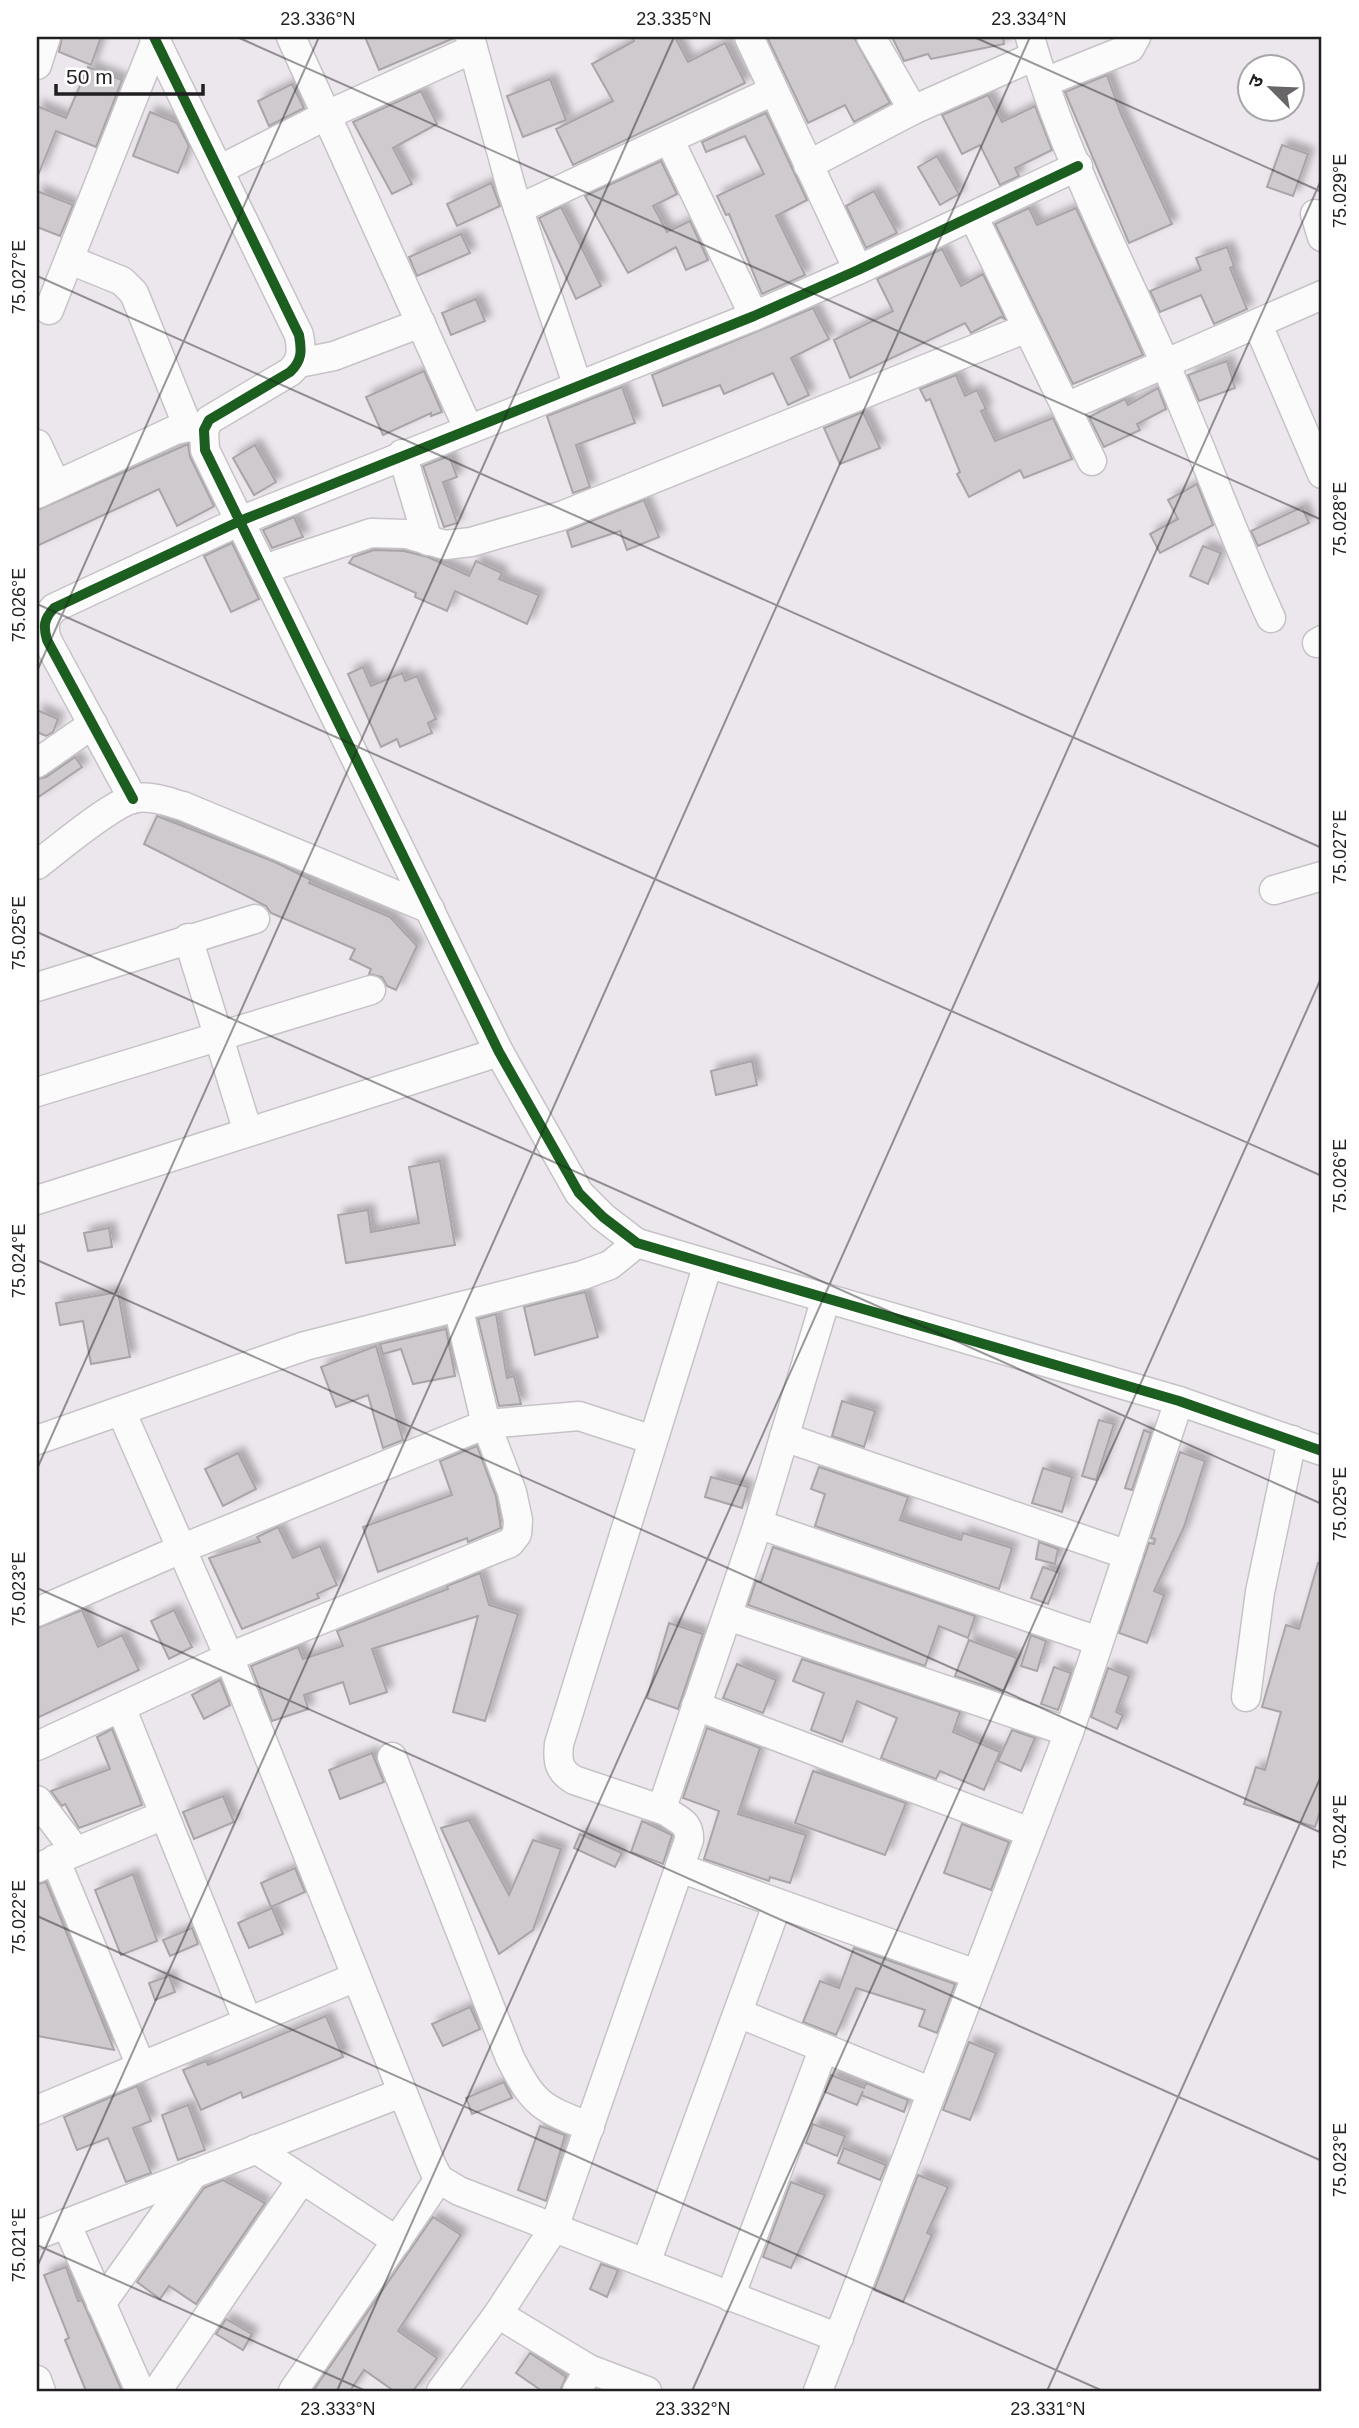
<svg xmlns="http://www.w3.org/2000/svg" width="1359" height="2428" font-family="Helvetica,'Noto Sans Devanagari',sans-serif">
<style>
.building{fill:#cecace;stroke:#a8a4a8;stroke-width:2;filter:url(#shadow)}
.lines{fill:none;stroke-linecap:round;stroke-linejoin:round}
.minor-casing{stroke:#c6c3c7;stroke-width:31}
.minor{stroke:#fcfbfc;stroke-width:28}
.cycleway-casing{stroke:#fff;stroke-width:15}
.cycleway{stroke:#1b5e20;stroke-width:10}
.ticks{fill:none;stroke:#211f22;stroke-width:2;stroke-opacity:0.45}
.neatline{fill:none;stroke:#211f22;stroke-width:2.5}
.ticks-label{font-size:18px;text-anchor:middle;fill:#211f22}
</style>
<defs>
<filter id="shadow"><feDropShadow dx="6" dy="-6" stdDeviation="3.5" flood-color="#0004"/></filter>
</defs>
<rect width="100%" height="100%" fill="#ece7ed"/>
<g class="building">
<polygon points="62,37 101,37 91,65 59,52"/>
<polygon points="365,37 454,37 454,38 379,70"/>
<polygon points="632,37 675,37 688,62 725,43 745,83 573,165 556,129 613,101 592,64 634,41"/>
<polygon points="767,37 854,37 890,103 854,122 845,105 808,123"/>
<polygon points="892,37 1003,37 1004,44 931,59 928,54 904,61"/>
<polygon points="88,67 122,80 96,147 56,131 37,178 37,106 66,118"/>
<polygon points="1107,75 1121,114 1172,224 1129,243 1065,92"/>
<polygon points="550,79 566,120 523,137 507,96"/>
<polygon points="292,84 304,108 269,126 258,101"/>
<polygon points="421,91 437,124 393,148 412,184 392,194 353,122"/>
<polygon points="988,95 1002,122 1035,106 1052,150 1015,168 1019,176 1000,185 980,145 962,154 942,115"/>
<polygon points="150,112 177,123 189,146 178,173 133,156"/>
<polygon points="766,113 807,200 776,216 805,275 762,294 729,214 726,215 717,196 764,174 745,136 706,152 702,142"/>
<polygon points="1282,145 1308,154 1293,196 1267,187"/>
<polygon points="937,156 959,194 940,205 918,167"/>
<polygon points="661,161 677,194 653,206 667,232 690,221 708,260 686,270 676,247 628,273 585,196"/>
<polygon points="491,183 500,206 457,226 447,204"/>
<polygon points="37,191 73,205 60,236 37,227"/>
<polygon points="874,191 897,233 866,248 846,206"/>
<polygon points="561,207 601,286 576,299 539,218"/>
<polygon points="1029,208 1037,225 1076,208 1143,355 1073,384 995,224"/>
<polygon points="461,234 470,253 417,276 409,257"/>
<polygon points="1227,247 1234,266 1230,268 1247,309 1214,324 1201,295 1160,312 1150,291 1201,270 1196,258"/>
<polygon points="942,249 961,286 983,274 1005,319 1001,317 971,333 965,323 850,378 834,340 893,311 877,279"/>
<polygon points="476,299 485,321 451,335 442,313"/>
<polygon points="813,308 829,339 791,358 809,395 788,405 773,373 724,394 720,385 663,406 652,375"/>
<polygon points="1227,361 1235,388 1199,401 1188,375"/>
<polygon points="424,371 442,412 431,416 431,413 383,435 366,397"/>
<polygon points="956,375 965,396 977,390 986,409 981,411 995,441 1053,418 1072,459 1024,478 1020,470 969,497 957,474 960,472 930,399 926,401 920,389"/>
<polygon points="622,387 635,423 576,445 590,487 573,493 547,416"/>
<polygon points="1158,388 1166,409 1137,424 1140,430 1104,447 1089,417 1125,399 1128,405"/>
<polygon points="863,412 880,448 840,464 824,428"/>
<polygon points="188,444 190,457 214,506 211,508 177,526 159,489 37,546 37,510"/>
<polygon points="255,445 276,482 254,495 233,458"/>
<polygon points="449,456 457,477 443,482 457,523 444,527 423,466"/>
<polygon points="1197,484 1213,525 1160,553 1150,534 1178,519 1168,500"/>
<polygon points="644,500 659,537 627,550 620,531 572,547 567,531"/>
<polygon points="1302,507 1309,523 1258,546 1251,531"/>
<polygon points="294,517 303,537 272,548 263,530"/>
<polygon points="232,543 259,599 231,612 204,556"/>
<polygon points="1203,546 1221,553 1208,584 1190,576"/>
<polygon points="374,550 404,551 428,557 469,576 476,561 502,573 499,579 539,595 527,624 455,591 447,611 415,597 416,593 349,563 353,557"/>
<polygon points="363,667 371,686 402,673 405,681 417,676 436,719 428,723 432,733 400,747 397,739 381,747 348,674"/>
<polygon points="37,710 58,719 53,732 46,736 37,732"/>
<polygon points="75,757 82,767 37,798 37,779 46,777"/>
<polygon points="157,816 275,862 311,880 309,883 390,917 417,946 396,990 387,986 382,977 369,974 371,969 350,959 355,949 271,913 266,906 144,844"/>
<polygon points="752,1061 757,1085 716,1095 711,1071"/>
<polygon points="440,1161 455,1245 346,1263 338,1215 368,1210 371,1232 419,1223 409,1167"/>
<polygon points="109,1228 112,1247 88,1251 84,1233"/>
<polygon points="118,1292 130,1357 91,1364 83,1321 60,1325 56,1303"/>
<polygon points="585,1292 598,1337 535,1355 524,1307"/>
<polygon points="496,1314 507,1378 514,1376 521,1404 499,1406 478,1319"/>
<polygon points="446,1329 455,1376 413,1384 401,1349 383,1354 380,1344"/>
<polygon points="376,1346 403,1440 383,1448 368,1395 336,1407 321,1367"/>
<polygon points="842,1401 875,1411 864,1447 832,1436"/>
<polygon points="1099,1420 1114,1424 1096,1480 1082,1476"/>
<polygon points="1144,1430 1151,1433 1132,1490 1125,1488"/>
<polygon points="477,1446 496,1497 501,1528 468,1542 467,1538 378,1572 363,1527 452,1495 440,1461"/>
<polygon points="1180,1452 1205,1461 1184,1527 1154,1591 1164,1595 1147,1643 1119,1633 1149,1543 1154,1544 1155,1539 1151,1538"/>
<polygon points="238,1453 256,1489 223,1506 205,1469"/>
<polygon points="819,1467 908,1497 900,1520 961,1540 963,1533 1012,1548 999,1589 815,1526 825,1494 811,1489"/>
<polygon points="1043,1468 1072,1477 1062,1512 1032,1503"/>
<polygon points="711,1477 748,1487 742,1508 705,1497"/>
<polygon points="278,1527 293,1558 320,1546 337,1585 317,1594 319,1598 242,1629 209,1558 260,1542 257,1537"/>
<polygon points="1039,1542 1058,1549 1055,1564 1036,1559"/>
<polygon points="773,1547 975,1616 968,1638 939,1626 925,1666 748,1605 756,1581 761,1582"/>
<polygon points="1318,1563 1322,1563 1322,1805 1315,1827 1244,1804 1256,1767 1265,1770 1281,1712 1262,1707 1286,1625 1299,1629"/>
<polygon points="1043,1567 1060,1573 1048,1604 1031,1598"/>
<polygon points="480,1573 489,1605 518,1614 485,1721 453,1712 478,1616 372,1649 387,1692 350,1704 343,1682 304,1695 308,1709 272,1721 251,1666 298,1647 303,1659 343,1646 337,1631 448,1589 447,1586"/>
<polygon points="82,1610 98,1647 122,1635 139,1670 37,1718 37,1628"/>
<polygon points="174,1610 192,1647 169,1659 151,1621"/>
<polygon points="669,1623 703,1634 678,1709 647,1698"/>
<polygon points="1031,1635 1046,1641 1037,1671 1021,1666"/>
<polygon points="969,1640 1017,1658 1003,1692 955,1676"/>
<polygon points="802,1659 960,1712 953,1732 1000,1752 984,1790 940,1771 936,1779 881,1758 897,1718 857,1701 842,1742 811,1730 824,1693 793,1681"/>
<polygon points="737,1664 776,1680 763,1713 723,1698"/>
<polygon points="1054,1667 1071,1673 1058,1710 1041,1704"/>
<polygon points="1108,1668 1129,1676 1116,1712 1123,1715 1117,1729 1091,1717"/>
<polygon points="220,1680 230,1705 204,1719 192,1695"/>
<polygon points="707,1728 760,1748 738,1814 806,1835 790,1883 770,1877 769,1881 704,1859 719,1811 683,1798"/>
<polygon points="112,1729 142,1805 79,1828 65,1804 62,1806 51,1791 110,1769 97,1737"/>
<polygon points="1012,1730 1035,1738 1021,1771 998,1761"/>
<polygon points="372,1753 384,1782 340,1799 329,1770"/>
<polygon points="813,1771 906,1803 885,1855 795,1823"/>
<polygon points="223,1796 234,1822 194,1839 183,1812"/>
<polygon points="469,1820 509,1895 533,1840 561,1849 533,1930 499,1954 441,1828"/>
<polygon points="642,1821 672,1835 663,1864 631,1852"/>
<polygon points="962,1824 1009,1842 991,1890 944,1873"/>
<polygon points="580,1834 622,1853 615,1867 574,1848"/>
<polygon points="295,1868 305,1892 271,1907 261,1883"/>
<polygon points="133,1874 157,1941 121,1955 95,1890"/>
<polygon points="46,1882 114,2050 37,2036 37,1884"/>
<polygon points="272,1908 283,1934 249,1948 238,1923"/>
<polygon points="192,1928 198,1944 170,1956 163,1940"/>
<polygon points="854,1948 955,1984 937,2033 919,2026 925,2010 856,1988 836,2035 803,2022 820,1981 839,1988"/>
<polygon points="169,1976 175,1992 155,2000 149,1983"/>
<polygon points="470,2007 480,2029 443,2046 432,2024"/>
<polygon points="326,2016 343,2057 243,2098 241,2092 201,2110 183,2070 206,2061 208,2065"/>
<polygon points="969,2042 996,2053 970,2120 943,2110"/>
<polygon points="831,2075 864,2088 866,2083 908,2100 904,2112 861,2095 863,2091 857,2105 825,2092"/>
<polygon points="504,2082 512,2098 472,2114 466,2098"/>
<polygon points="137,2086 151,2121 133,2128 151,2173 126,2182 108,2138 77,2150 64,2117"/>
<polygon points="188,2105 205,2150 178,2160 162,2115"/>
<polygon points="813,2124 845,2136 837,2156 806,2143"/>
<polygon points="540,2126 565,2135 546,2201 518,2190"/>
<polygon points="844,2148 886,2165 880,2180 838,2163"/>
<polygon points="918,2175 948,2187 927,2233 932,2235 903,2302 874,2290"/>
<polygon points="223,2180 265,2203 196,2304 169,2286 160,2299 137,2282 204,2188"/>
<polygon points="791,2182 825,2195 791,2268 763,2257"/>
<polygon points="433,2217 461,2235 398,2331 437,2358 413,2391 394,2391 364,2370 350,2391 313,2391"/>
<polygon points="601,2264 618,2270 607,2297 590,2289"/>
<polygon points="66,2267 78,2301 82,2300 122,2391 86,2391 65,2340 69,2338 44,2275"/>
<polygon points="226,2319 252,2334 243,2350 216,2334"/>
<polygon points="530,2353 566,2377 560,2391 542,2391 516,2373"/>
</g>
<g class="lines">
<defs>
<g id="minor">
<path d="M154,37L299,335C302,351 302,361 290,372L209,420L204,430L205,450L499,1052L579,1193L603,1217L637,1243L1179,1401L1322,1451"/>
<polyline points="291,37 468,428"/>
<polyline points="470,37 511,187 577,384"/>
<polyline points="749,37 858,270"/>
<polyline points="871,37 913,110"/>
<path d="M1030,37C1060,145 1114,249 1160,352C1199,440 1231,531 1271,618"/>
<polyline points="37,65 46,37"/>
<polyline points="1045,82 1130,48 1136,37"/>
<polyline points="669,139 754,316"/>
<polyline points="808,165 913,110 1035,56"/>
<polyline points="219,170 327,115 473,49"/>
<polyline points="518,209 773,91"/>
<polyline points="1315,214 1322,237"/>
<polyline points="973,216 1092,461"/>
<polyline points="70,260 122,281 134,293 188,427"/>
<polyline points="49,310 156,40"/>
<polyline points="1258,325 1322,474"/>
<polyline points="299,363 334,356 421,323"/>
<polyline points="1066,407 1322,295"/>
<polyline points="37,444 56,485"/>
<polyline points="402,454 428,541"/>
<polyline points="37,494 175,430 188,427 204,430"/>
<polyline points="264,569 371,533 407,534 445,545 471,542 561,516 1027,328"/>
<polyline points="1317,643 1322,640"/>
<polyline points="37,763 93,724"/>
<path d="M133,799L47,640C43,626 44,619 54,608L240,521L754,316L858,270L1078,166"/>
<path d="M37,865C58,849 113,802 136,798C153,796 168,802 183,806L430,909"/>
<polyline points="1274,890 1322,876"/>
<polyline points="188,938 248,1132"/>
<polyline points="37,987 255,919"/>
<polyline points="37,1092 371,990"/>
<polyline points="37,1200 499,1052"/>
<polyline points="121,1411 229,1657 432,2166 439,2179 459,2191 839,2338"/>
<polyline points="784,1437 1128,1555"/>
<polyline points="37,1440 305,1346 583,1275 610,1265 637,1243"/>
<polyline points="758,1524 1098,1641"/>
<polyline points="37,1612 181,1549 486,1424 579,1416 653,1440"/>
<polyline points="728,1616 1069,1732"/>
<polyline points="1246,1697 1260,1592 1292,1440"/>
<polyline points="696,1706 1030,1832"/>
<polyline points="121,1707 247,2020"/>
<polyline points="37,1746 229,1657 510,1543 517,1534 518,1520 512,1492 486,1424 458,1307"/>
<path d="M392,1757L510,2058C534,2105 541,2108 590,2127"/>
<polyline points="37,1800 75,1850"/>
<path d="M666,1811L574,1780C559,1771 557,1762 559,1744L708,1264"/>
<polyline points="55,1859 141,2066"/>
<polyline points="37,1868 164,1815"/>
<polyline points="680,1868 976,1974"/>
<polyline points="738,2013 932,2092"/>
<polyline points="37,2110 356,1977"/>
<polyline points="256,2149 397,2241"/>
<polyline points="66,2223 140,2391"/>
<polyline points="37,2235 401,2093"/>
<polyline points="646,2263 777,1905"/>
<polyline points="730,2297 823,2050"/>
<polyline points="101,2304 194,2173"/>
<polyline points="498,2314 589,2369 647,2391"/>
<polyline points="37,2380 41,2391"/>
<polyline points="157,2391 302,2179"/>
<polyline points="293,2391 439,2179"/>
<path d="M441,2391L498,2314L554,2228L689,1840C690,1822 679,1821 666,1811L664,1802L758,1524L826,1298"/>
<polyline points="577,2391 589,2369"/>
<polyline points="818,2391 1069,1732 1179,1401"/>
</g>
</defs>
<use href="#minor" class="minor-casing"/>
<use href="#minor" class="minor"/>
<defs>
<g id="cycleway">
<path d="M154,37L299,335C302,351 302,361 290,372L209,420L204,430L205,450L499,1052L579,1193L603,1217L637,1243L1179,1401L1322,1451"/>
<path d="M133,799L47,640C43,626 44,619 54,608L240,521L754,316L858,270L1078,166"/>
</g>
</defs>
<use href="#cycleway" class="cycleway-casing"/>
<use href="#cycleway" class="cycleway"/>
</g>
<path class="ticks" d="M237,37L1322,520M974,37L1322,192M37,276L1322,848M37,604L1322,1176M37,671L319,37M37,932L1322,1504M37,1260L1322,1833M37,1469L674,37M37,1588L1322,2161M37,1916L1103,2391M37,2245L366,2391M37,2267L1030,37M337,2391L1322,178M692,2391L1322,976M1047,2391L1322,1774"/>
<rect width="1359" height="2428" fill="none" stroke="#ffffff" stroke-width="77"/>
<g transform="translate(1271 88) rotate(294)"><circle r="33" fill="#ffffff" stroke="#a6a5a7" stroke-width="2"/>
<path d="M0-5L12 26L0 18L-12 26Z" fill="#686569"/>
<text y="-10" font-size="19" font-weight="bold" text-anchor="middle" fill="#211f22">उ</text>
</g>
<path d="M56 84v10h147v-10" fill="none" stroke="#211f22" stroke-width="3.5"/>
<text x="66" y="84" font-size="21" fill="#211f22" stroke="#ffffff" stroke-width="5" paint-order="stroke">50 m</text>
<rect x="38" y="38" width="1282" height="2352" class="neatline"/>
<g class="ticks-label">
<text x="318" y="25">23.336°N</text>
<text x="674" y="25">23.335°N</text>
<text x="1029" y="25">23.334°N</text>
<text transform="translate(1340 191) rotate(-90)" y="6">75.029°E</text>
<text transform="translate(19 277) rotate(-90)" y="6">75.027°E</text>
<text transform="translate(1340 519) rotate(-90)" y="6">75.028°E</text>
<text transform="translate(19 605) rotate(-90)" y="6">75.026°E</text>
<text transform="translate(1340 847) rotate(-90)" y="6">75.027°E</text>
<text transform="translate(19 933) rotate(-90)" y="6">75.025°E</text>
<text transform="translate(1340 1176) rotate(-90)" y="6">75.026°E</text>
<text transform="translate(19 1261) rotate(-90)" y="6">75.024°E</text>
<text transform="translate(1340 1504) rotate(-90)" y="6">75.025°E</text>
<text transform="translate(19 1589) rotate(-90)" y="6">75.023°E</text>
<text transform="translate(1340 1832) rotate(-90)" y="6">75.024°E</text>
<text transform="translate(19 1917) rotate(-90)" y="6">75.022°E</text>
<text transform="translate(1340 2160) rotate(-90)" y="6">75.023°E</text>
<text transform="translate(19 2245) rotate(-90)" y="6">75.021°E</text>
<text x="338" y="2415">23.333°N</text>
<text x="693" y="2415">23.332°N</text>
<text x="1048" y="2415">23.331°N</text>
</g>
</svg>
